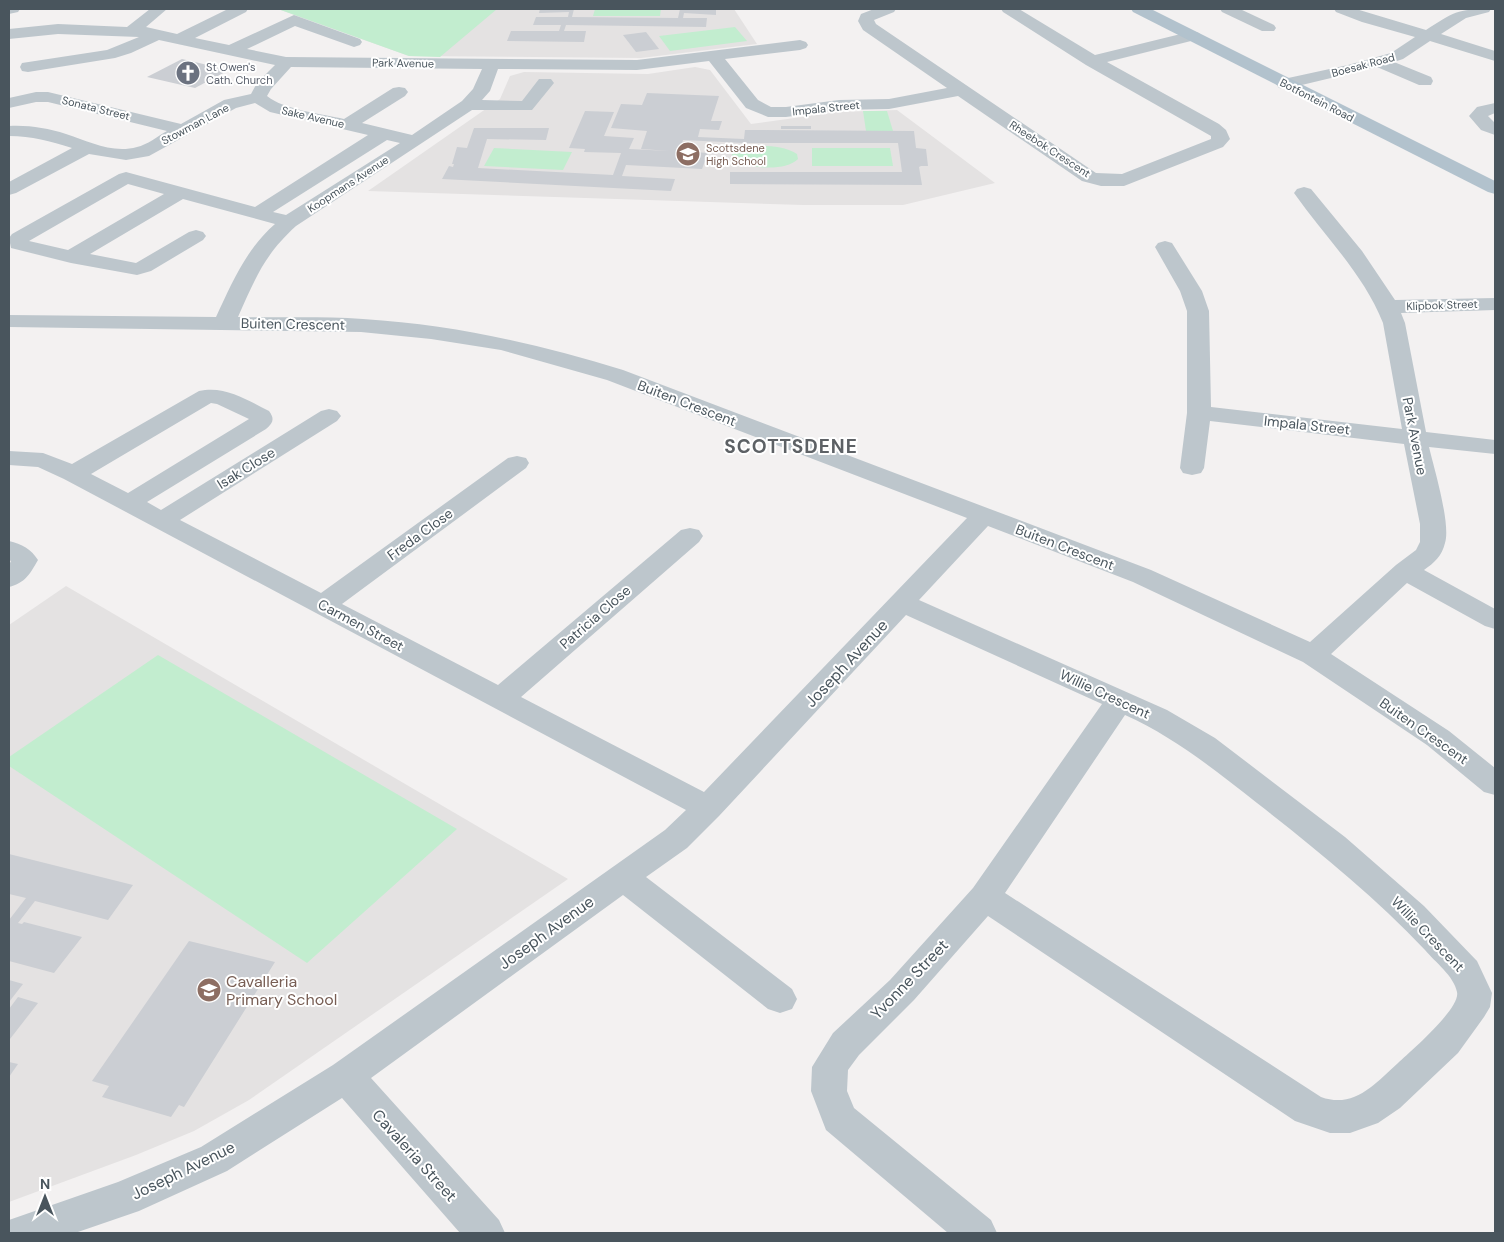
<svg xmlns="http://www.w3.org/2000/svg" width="1504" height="1242" font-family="'DM Sans',sans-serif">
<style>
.education{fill:#e4e2e2}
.green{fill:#c2edcf}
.building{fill:#cbced3}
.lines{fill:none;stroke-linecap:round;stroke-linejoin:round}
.minor{fill:#bdc6cc;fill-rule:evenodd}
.major{fill:#b2c2cd;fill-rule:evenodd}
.labels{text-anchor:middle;stroke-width:4;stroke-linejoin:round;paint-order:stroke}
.far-street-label{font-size:11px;fill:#49555d;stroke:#fff}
.far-worship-label{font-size:11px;fill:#5b616d;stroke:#fff;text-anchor:start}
.far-education-label{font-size:11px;fill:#785e54;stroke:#fff;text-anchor:start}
.street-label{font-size:14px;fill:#49555d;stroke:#fff}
.near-street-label{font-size:16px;fill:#49555d;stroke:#fff}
.near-education-label{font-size:16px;fill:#785e54;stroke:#fff;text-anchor:start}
.district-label{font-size:19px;font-weight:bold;letter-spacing:1px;fill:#5d6165;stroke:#fff}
</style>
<rect width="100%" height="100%" fill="#f3f1f1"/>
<g class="education">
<polygon points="278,9 734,9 757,44 641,58 409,56"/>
<polygon points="695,67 710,70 751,124 838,112 897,110 995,183 903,205 803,205 368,191 500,99 510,76 524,72 648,74"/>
<polygon points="66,586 568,879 249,1100 194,1131 136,1155 9,1202 9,625"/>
</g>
<g class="green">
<polygon points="278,9 497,9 440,57 409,56"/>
<polygon points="595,9 661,9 660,16 593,16"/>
<polygon points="735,27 747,41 670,51 659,36"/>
<polygon points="863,111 887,111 893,131 866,131"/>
<path d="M756,146C769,146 785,146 797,154L798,159C786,172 745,169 732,158V153L740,149Z"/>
<polygon points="494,148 572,152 563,170 484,166"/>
<polygon points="812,148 890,148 893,166 812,166"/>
<polygon points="158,655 457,829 307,963 9,766 9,757"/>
</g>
<g class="building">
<polygon points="540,9 574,9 572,17 678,18 680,9 716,9 716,15 684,13 683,18 707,18 706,27 566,25 564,31 586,31 584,42 507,41 511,31 559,31 561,25 533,25 536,17 568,17 569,12 539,13"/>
<polygon points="646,32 659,49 636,52 623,35"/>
<polygon points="182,59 229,70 195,88 147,77"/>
<polygon points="647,93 719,96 711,121 722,121 719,130 700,129 698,137 744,139 745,130 914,131 916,148 926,149 928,166 921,166 919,167 922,185 730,184 730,172 902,172 898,143 744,143 683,140 680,151 708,153 702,169 626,165 622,176 675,179 671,191 442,179 449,166 453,167 454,164 452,164 457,147 467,148 474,128 549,128 546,140 487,139 478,168 613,175 621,153 584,152 585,149 569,148 585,111 614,112 604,136 634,138 629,149 670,151 641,149 647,131 611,128 621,104 642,105"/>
<rect x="781" y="126" width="30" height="3"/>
<polygon points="9,854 133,885 108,920 35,901 18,923 22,924 24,922 82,937 54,973 9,961 9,920 26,898 9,894"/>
<polygon points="189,941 275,962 184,1107 179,1105 171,1117 102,1097 109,1086 92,1081"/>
<polygon points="9,980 23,984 9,1002"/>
<polygon points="18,997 38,1003 10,1039 9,1009"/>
<polygon points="9,1062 18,1064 9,1077"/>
</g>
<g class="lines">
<g class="minor">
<polygon points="9,9 20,9 18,12 9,14"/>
<path d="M150,9H167L146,27L177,34L228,9H248L246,12L195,38L229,45L294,15L360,39L362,42L360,45L354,47L295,26L247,49L286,57L637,60L800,40L806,42L808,45L806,48L800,50L725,59L758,100L771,107H786L839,100L889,99L947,88L863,30L858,21L861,14L874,9H896L894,12L874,20L876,24L1096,173L1122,174L1211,139V136L1086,65L1003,12L1001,9H1019L1095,55L1193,31L1199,33L1201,36L1199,39L1107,62L1219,124L1226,130L1230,139L1223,147L1124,186H1101L1082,181L958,96L889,109L839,110L786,117H768L746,108L709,61L637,70L498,69L490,91L482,100L522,101L539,79H551L554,83L532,110H472L296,226C264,255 255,279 238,317C279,318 322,316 363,319C455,325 535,343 623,370L1151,570L1310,642L1396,565L1416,550L1420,542V524L1404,444L1210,421L1204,468L1201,473L1192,475L1183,473L1180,468L1187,413V311L1180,291L1155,247L1158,243L1165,241L1172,243L1202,291L1209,311L1211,407L1402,429L1383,323C1363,273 1325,237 1294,193L1297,189L1304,187L1311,189L1362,251L1395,300L1495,298V310L1401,313L1405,323L1426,432L1495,440V454L1429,447C1434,468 1451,524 1445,543C1442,556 1434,563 1424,570L1495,609V629L1485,626L1407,583L1331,654L1449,731L1495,768V795L1484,792L1427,745L1303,662L1133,582L988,526L919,600L1167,710L1215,738L1345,837L1424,906L1477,961L1492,993L1490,1007L1484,1017L1458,1053L1400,1108L1378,1123L1350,1133H1330L1295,1121L988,916L914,1000L859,1055L848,1070L847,1091L854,1108L991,1220L997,1233H948L826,1130L811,1091L812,1067L833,1033L890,980L973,888L1102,704L906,615L719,816L687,848L646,877L792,989L797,999L792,1009L780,1013L768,1009L623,895L371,1078L499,1220L505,1233H460L342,1098L227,1171L139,1211L75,1233H9V1220L118,1182L201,1147L333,1065L665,830L686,810L64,479L38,467L9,465V451L43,453L72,464L199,391C225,385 247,400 269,411C275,419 273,423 266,429L147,502L161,510L321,411L329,409L337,411L341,416L337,421L180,520L321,593L508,458L517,456L526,458L529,463L526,468L342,604L498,685L681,530L690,528L699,530L703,536L699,542L521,697L704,792L967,518L607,380L501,350L431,339L361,332L9,327V315L216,317C232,283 246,249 275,224L183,199L90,254L136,263L189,232L196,230L203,232L206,236L203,240L151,271L137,275L71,263L11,248L9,238L12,234L119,174L126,172L255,207L368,135L270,112L255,103L236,108L149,156L126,160L89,154L16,193L9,195V182L72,148C50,141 32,136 9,136V126C29,125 47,128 66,134C88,141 112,154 137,147C147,145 158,136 167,131L48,102H36L9,108V98L36,92H48L181,124L224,100L251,94L257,83L275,65L159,40L131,53L115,58L28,72L22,71L20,67L22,63L107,50L139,37L58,34L9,39V29L58,24L127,27ZM291,67L482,69L473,89L462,101L412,135L362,123L405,96L408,92L405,88L399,87L393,88L344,119C323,114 284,110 267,96L271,89ZM387,140L400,143L286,215L273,212ZM128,184L164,194L68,250L29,241ZM211,403L217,404L249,419L128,493L91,474ZM1125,715C1174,737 1215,770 1257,803C1316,849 1374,896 1425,950C1435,962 1454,976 1457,992C1461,1008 1410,1052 1398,1063C1375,1084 1354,1109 1321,1097L1005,893Z"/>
<polygon points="1220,9 1240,9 1274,25 1276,28 1274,31 1262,31 1222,12"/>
<path d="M1334,9H1356L1426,30C1454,12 1456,9 1491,9L1489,12L1466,18L1441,34L1495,51V61L1430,41L1403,59L1394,62L1431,77L1433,81L1431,85H1419L1377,67L1285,89L1279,88L1276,84L1279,80L1348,65L1391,53L1415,37L1362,22L1336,12Z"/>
<polygon points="1495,103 1495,113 1488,116 1495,123 1495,135 1481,130 1469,116 1477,107"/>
<path d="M9,541C22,544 31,549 38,560C30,574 25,583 9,587V565L11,561L9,560Z"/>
</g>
<polygon class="major" points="1131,9 1151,9 1495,181 1495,194 1488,192 1133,12"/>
</g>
<defs>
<symbol id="church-disc" viewBox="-11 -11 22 22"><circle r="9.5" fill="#6b7280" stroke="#fff"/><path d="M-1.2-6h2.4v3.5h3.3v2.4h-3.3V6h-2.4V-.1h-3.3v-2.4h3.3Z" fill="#fff"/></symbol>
<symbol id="school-disc" viewBox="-11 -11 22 22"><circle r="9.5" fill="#8d6e63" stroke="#fff"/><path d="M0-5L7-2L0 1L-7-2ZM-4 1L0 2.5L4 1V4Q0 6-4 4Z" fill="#fff"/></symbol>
</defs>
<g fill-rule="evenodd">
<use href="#church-disc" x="174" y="59" width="28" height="28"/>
<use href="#school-disc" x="674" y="140" width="28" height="28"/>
<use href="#school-disc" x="195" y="976" width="28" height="28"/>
</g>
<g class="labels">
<g class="far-street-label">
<text transform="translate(403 63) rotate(1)" y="4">Park Avenue</text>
<text transform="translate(1363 65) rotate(-15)" y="4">Boesak Road</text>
<text transform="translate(1317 100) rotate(27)" y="4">Botfontein Road</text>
<text transform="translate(96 108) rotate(14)" y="4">Sonata Street</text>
<text transform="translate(826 108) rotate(-6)" y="4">Impala Street</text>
<text transform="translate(313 117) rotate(13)" y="4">Sake Avenue</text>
<text transform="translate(195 124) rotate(-28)" y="4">Stowman Lane</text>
<text transform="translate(1050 149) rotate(33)" y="4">Rheebok Crescent</text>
<text transform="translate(348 184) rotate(-33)" y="4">Koopmans Avenue</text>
<text transform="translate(1442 305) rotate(-2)" y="4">Klipbok Street</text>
</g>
<g class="far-worship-label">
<text x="206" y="71">St Owen's<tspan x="206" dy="13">Cath. Church</tspan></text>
</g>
<g class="far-education-label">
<text x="706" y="152">Scottsdene<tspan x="706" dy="13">High School</tspan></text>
</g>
<g class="street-label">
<text transform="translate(293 324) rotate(1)" y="5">Buiten Crescent</text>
<text transform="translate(687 403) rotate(21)" y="5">Buiten Crescent</text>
<text transform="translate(1307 425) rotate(6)" y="5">Impala Street</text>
<text transform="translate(1415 436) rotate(79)" y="5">Park Avenue</text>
<text transform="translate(246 468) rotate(-32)" y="5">Isak Close</text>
<text transform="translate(420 534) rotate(-36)" y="5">Freda Close</text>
<text transform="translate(1065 547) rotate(21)" y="5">Buiten Crescent</text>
<text transform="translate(595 617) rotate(-41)" y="5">Patricia Close</text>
<text transform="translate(361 625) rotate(28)" y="5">Carmen Street</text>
<text transform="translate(1105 694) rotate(25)" y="5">Willie Crescent</text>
<text transform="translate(1424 731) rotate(35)" y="5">Buiten Crescent</text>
<text transform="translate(1428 934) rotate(46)" y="5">Willie Crescent</text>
</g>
<g class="near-street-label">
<text transform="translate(846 663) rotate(-47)" y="6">Joseph Avenue</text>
<text transform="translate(546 932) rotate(-36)" y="6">Joseph Avenue</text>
<text transform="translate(909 979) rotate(-46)" y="6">Yvonne Street</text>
<text transform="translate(415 1155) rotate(48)" y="6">Cavaleria Street</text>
<text transform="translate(183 1170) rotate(-26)" y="6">Joseph Avenue</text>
</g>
<g class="near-education-label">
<text x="226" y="987">Cavalleria<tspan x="226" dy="18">Primary School</tspan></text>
</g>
<g class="district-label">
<text x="791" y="453">SCOTTSDENE</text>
</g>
</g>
<rect width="1504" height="1242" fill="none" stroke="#49555d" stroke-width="20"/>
<g transform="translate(45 1197)" stroke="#ffffff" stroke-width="4" paint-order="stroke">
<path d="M0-4L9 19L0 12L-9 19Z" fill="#49555d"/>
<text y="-8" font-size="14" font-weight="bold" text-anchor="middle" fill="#49555d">N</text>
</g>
</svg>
